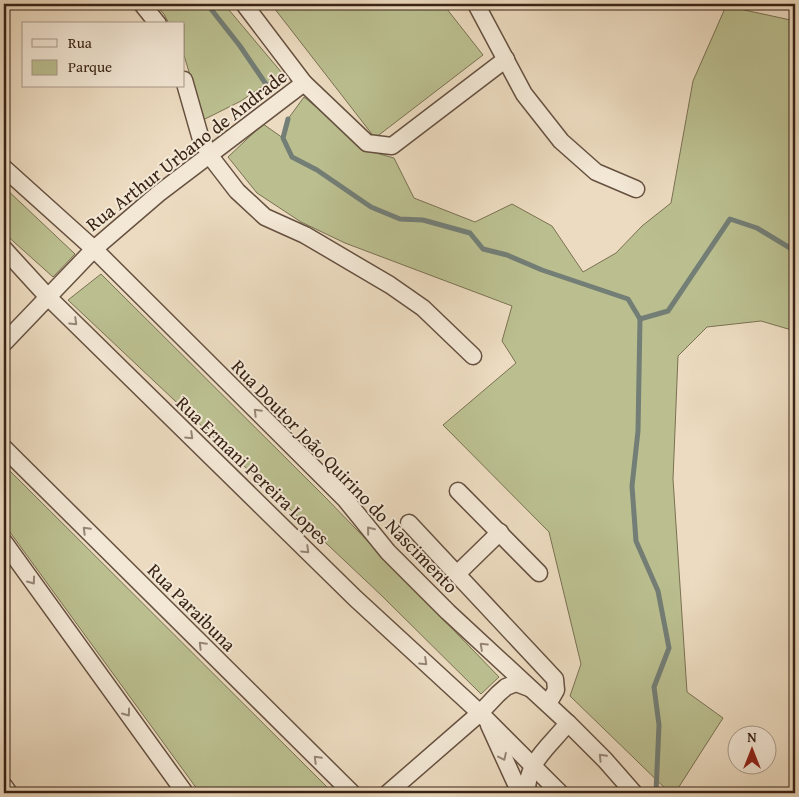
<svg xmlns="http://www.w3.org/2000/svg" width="799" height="797" font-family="'Gentium Book Plus',serif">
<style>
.green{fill:#bbbf90;stroke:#7a7152}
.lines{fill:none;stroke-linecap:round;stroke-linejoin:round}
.stream{stroke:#737e76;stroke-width:5}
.minor-casing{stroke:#665140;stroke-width:19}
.minor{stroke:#f3e8d6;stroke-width:16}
.oneway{stroke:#968676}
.labels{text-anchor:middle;stroke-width:4;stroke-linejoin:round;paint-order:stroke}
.street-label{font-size:19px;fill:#392315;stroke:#f3e8d6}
</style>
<rect width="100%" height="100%" fill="#ecdbc0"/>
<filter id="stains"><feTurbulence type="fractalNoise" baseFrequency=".004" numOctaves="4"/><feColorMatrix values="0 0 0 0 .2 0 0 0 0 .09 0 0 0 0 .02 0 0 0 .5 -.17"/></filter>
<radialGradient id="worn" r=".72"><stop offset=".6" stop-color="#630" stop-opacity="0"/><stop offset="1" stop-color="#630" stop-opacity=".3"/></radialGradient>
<g class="green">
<polygon points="154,4 224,4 282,73 241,101 203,120 184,55 184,24 169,24 164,14"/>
<polygon points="271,4 443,4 483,55 375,138"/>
<polygon points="726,6 795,21 795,331 761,321 707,327 678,356 673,479 687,692 723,718 675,793 670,793 570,696 581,664 549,532 443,425 516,363 502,341 512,306 345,243 301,222 257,193 228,157 263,124 283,138 288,119 304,97 369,151 394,158 414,198 475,222 512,204 552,226 583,272 616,253 642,226 671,203 693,81"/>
<polygon points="4,187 75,254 53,277 4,233"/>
<polygon points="101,274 326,498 499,677 481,694 381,595 68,300"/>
<polygon points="4,465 333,793 200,793 4,524"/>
</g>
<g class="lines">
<g class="stream">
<polyline points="207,4 240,46 270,90"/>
<polyline points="288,119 283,138 292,157 317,170 371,207 400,219 423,220 470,233 483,249 507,255 542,270 628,299 640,319 668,311 730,219 757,228 795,251"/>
<polyline points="640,319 638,431 632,486 636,541 658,591 669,648 654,687 659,725 656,792"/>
</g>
<defs>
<g id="minor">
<polyline points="142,4 158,24"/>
<polyline points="244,4 304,83 367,143 392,146 506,59"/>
<polyline points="476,4 524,94 561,141 596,172 636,189"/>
<polyline points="184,80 200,136 210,156 237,191 265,217 305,235 390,285 423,308 473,356"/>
<polyline points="4,168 94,249 345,499 388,552 448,612 568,723 605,760 634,793"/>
<polyline points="4,249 47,296 355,598 480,713 560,793"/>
<polyline points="4,343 94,249 158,194 304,83"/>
<polyline points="4,448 352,793"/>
<polyline points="458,491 539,573"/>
<polyline points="409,523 555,679 556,690 548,704"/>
<polyline points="4,542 185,793"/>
<polyline points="458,573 500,532"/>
<polyline points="489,725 520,793"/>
<polyline points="4,786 9,793"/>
<polyline points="388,793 480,713 498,694 506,687 516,683 529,688"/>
<path d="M527,793C526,762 550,746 568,723"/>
</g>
</defs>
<use href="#minor" class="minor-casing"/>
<use href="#minor" class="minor"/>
</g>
<defs><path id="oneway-chevron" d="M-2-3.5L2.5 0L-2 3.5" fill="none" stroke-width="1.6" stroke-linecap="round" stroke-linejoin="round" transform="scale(1.25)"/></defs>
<g class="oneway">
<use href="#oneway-chevron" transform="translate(74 322) rotate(44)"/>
<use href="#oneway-chevron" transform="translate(257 412) rotate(-135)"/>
<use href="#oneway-chevron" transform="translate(190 436) rotate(44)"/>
<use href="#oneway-chevron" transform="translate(86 530) rotate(-135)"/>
<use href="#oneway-chevron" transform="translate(370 530) rotate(-129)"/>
<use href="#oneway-chevron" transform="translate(306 550) rotate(44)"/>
<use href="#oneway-chevron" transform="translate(32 581) rotate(54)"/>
<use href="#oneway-chevron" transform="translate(202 645) rotate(-135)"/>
<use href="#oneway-chevron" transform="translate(483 646) rotate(-137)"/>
<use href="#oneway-chevron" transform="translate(424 662) rotate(43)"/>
<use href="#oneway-chevron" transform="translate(127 713) rotate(54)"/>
<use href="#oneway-chevron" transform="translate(503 757) rotate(65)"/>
<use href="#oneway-chevron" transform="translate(602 757) rotate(-134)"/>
<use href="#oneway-chevron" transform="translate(317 759) rotate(-135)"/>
</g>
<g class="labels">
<g class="street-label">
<text transform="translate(186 150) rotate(-38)" y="7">Rua Arthur Urbano de Andrade</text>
<text transform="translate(253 470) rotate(44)" y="7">Rua Ermani Pereira Lopes</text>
<text transform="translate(345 476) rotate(46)" y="7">Rua Doutor João Quirino do Nascimento</text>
<text transform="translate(192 607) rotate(45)" y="7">Rua Paraibuna</text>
</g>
</g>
<rect width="799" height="797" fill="none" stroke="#ecdbc0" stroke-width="20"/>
<rect x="5" y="5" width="789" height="787" fill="none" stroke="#392315" stroke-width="2.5"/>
<rect x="10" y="10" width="779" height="777" fill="none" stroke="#392315"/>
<rect x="22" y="22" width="162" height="65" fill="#f3e8d6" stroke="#a99989"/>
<rect x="32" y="39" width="25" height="8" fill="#f3e8d6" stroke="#a99989"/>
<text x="68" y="48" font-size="15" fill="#392315">Rua</text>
<rect x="32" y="60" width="25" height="15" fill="#bbbf90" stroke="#a99989"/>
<text x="68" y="72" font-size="15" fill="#392315">Parque</text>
<g transform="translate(752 750)"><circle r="24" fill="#f3e8d6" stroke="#a99989"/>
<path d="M0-4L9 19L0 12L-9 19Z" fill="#8f2418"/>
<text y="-8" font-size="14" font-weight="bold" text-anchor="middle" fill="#392315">N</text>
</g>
<rect width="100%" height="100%" filter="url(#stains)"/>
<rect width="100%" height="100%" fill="url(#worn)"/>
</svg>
